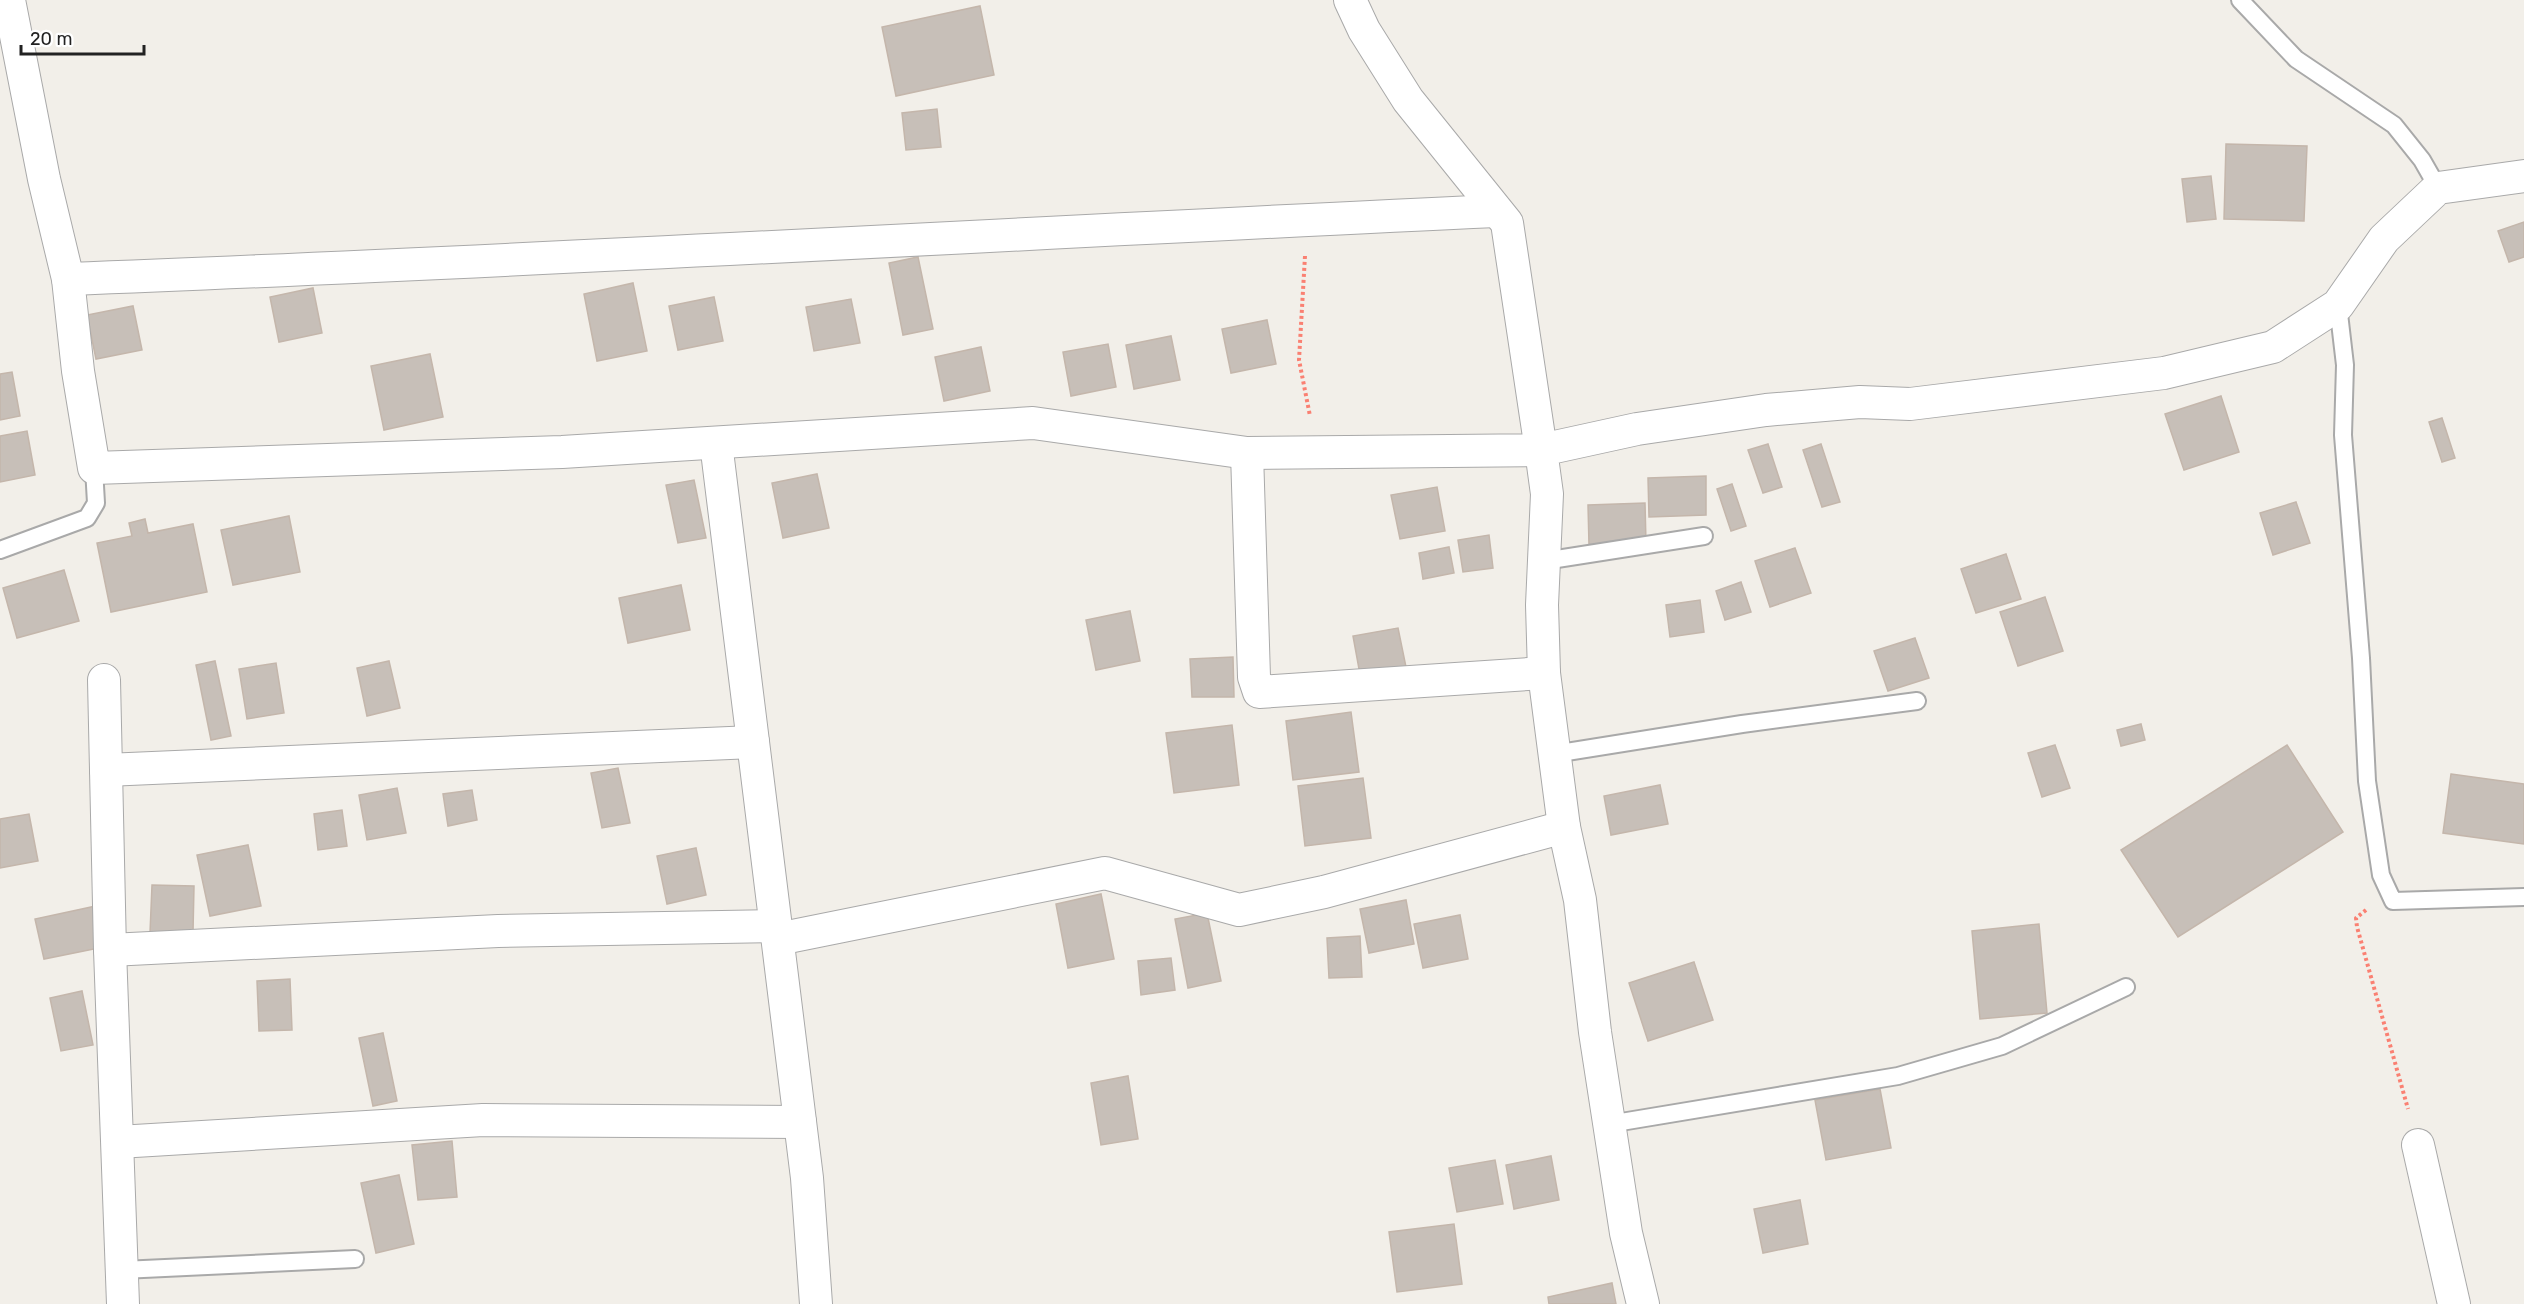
<svg xmlns="http://www.w3.org/2000/svg" width="2524" height="1304" font-family="Rubik,sans-serif">
<style>
.building{fill:#c7bfb8;stroke:#c4b6ab;stroke-width:1.5}
.lines{fill:none;stroke-linecap:round;stroke-linejoin:round}
.service-casing{stroke:#a9a9a9;stroke-width:20}
.minor-casing{stroke:#a9a9a9;stroke-width:34}
.path{stroke:#fa8072;stroke-width:4;stroke-dasharray:3 3;stroke-linecap:butt}
.service{stroke:#fff;stroke-width:16}
.minor{stroke:#fff;stroke-width:32}
</style>
<rect width="100%" height="100%" fill="#f2efe9"/>
<g class="building">
<polygon points="980,6 994,75 896,96 882,27"/>
<polygon points="937,109 941,147 906,150 902,113"/>
<polygon points="2226,144 2307,146 2304,221 2224,219"/>
<polygon points="2211,176 2216,219 2187,222 2182,179"/>
<polygon points="2524,222 2524,257 2509,262 2498,231"/>
<polygon points="918,257 933,329 903,335 889,263"/>
<polygon points="633,283 647,351 597,361 584,294"/>
<polygon points="313,288 322,333 279,342 270,297"/>
<polygon points="714,297 723,341 678,350 669,306"/>
<polygon points="851,299 860,343 814,351 806,307"/>
<polygon points="133,306 142,350 96,359 87,315"/>
<polygon points="1267,320 1276,364 1231,373 1222,329"/>
<polygon points="1171,336 1180,380 1134,389 1126,345"/>
<polygon points="1108,344 1116,387 1071,396 1063,352"/>
<polygon points="981,347 990,391 944,401 935,357"/>
<polygon points="430,354 443,417 384,430 371,366"/>
<polygon points="12,372 20,416 0,420 0,374"/>
<polygon points="2221,396 2239,452 2184,470 2165,414"/>
<polygon points="2442,418 2455,458 2442,462 2429,422"/>
<polygon points="27,431 35,475 0,482 0,436"/>
<polygon points="1768,444 1782,487 1763,493 1748,450"/>
<polygon points="1821,444 1840,502 1822,507 1803,450"/>
<polygon points="817,474 829,528 783,538 772,483"/>
<polygon points="1706,476 1706,515 1649,517 1648,478"/>
<polygon points="694,480 706,538 678,543 666,485"/>
<polygon points="1732,484 1746,526 1731,531 1717,489"/>
<polygon points="1437,487 1445,531 1400,539 1391,495"/>
<polygon points="2296,502 2310,543 2273,555 2260,513"/>
<polygon points="1645,503 1646,543 1589,545 1588,505"/>
<polygon points="289,516 300,572 233,585 221,530"/>
<polygon points="145,519 148,533 193,524 207,592 111,612 97,543 132,536 129,523"/>
<polygon points="1489,535 1493,568 1463,572 1458,540"/>
<polygon points="1449,547 1454,573 1423,579 1419,553"/>
<polygon points="1795,548 1811,593 1770,607 1755,561"/>
<polygon points="2006,554 2021,599 1976,613 1961,569"/>
<polygon points="64,570 79,621 17,638 3,588"/>
<polygon points="1741,582 1751,612 1725,620 1716,591"/>
<polygon points="681,585 690,630 628,643 619,598"/>
<polygon points="2045,597 2063,651 2018,666 2000,612"/>
<polygon points="1700,600 1704,632 1670,637 1666,605"/>
<polygon points="1130,611 1140,661 1096,670 1086,620"/>
<polygon points="1398,628 1407,672 1361,680 1353,636"/>
<polygon points="1915,638 1929,678 1888,691 1874,651"/>
<polygon points="1233,657 1234,697 1192,697 1190,659"/>
<polygon points="215,661 231,736 211,740 196,665"/>
<polygon points="389,661 400,708 367,716 357,668"/>
<polygon points="276,663 284,713 247,719 239,669"/>
<polygon points="1351,712 1359,772 1293,780 1286,721"/>
<polygon points="2141,724 2145,740 2121,746 2117,730"/>
<polygon points="1232,725 1239,785 1174,793 1166,733"/>
<polygon points="2055,745 2070,788 2042,797 2028,753"/>
<polygon points="2287,745 2343,832 2178,937 2121,850"/>
<polygon points="618,768 630,823 602,828 591,773"/>
<polygon points="2451,774 2524,784 2524,844 2443,833"/>
<polygon points="1363,778 1371,838 1305,846 1298,786"/>
<polygon points="1660,785 1668,824 1611,835 1604,796"/>
<polygon points="397,788 406,833 367,840 359,795"/>
<polygon points="472,790 477,820 448,826 443,794"/>
<polygon points="342,810 347,846 318,850 314,814"/>
<polygon points="29,814 38,861 0,868 0,819"/>
<polygon points="248,845 261,906 210,916 197,855"/>
<polygon points="696,848 706,895 667,904 657,856"/>
<polygon points="152,885 194,886 193,933 150,933"/>
<polygon points="1101,894 1114,959 1068,968 1056,904"/>
<polygon points="1406,900 1414,944 1369,953 1360,909"/>
<polygon points="96,906 104,947 44,959 35,919"/>
<polygon points="1207,913 1221,981 1188,988 1175,919"/>
<polygon points="1460,915 1468,959 1423,968 1414,924"/>
<polygon points="2039,924 2047,1013 1980,1019 1972,931"/>
<polygon points="1360,936 1362,977 1329,978 1327,938"/>
<polygon points="1171,958 1175,990 1141,995 1138,961"/>
<polygon points="1694,962 1713,1020 1648,1041 1629,983"/>
<polygon points="290,979 292,1030 259,1031 257,981"/>
<polygon points="82,991 93,1045 61,1051 50,998"/>
<polygon points="383,1033 397,1101 373,1106 359,1038"/>
<polygon points="1128,1076 1138,1139 1101,1145 1091,1083"/>
<polygon points="1880,1089 1891,1148 1826,1160 1815,1100"/>
<polygon points="452,1141 457,1197 418,1200 412,1145"/>
<polygon points="1551,1156 1559,1200 1514,1209 1506,1165"/>
<polygon points="1495,1160 1503,1204 1457,1212 1449,1168"/>
<polygon points="399,1175 414,1244 376,1253 361,1183"/>
<polygon points="1800,1200 1808,1244 1763,1253 1754,1209"/>
<polygon points="1454,1224 1462,1284 1397,1292 1389,1232"/>
<polygon points="1612,1283 1616,1304 1549,1304 1548,1297"/>
</g>
<g class="lines">
<defs>
<g id="service">
<polyline points="2240,0 2296,59 2394,125 2422,160 2438,188"/>
<polyline points="2338,305 2345,365 2343,435 2361,658 2367,781 2381,875 2393,901 2524,897"/>
<polyline points="0,550 87,518 96,503 94,468"/>
<polyline points="1544,561 1704,536"/>
<polyline points="1554,754 1742,724 1917,701"/>
<polyline points="1609,1124 1898,1076 2002,1046 2126,987"/>
<polyline points="122,1270 355,1259"/>
</g>
<g id="minor">
<polyline points="9,0 44,179 68,279 78,371 94,468 562,452 1033,423 1247,453 1541,450 1507,223 1408,100 1364,30 1350,0"/>
<path d="M68,279C544,261 1020,233 1496,211"/>
<polyline points="716,443 807,1178 816,1304"/>
<polyline points="1247,453 1254,677 1259,692 1544,673"/>
<polyline points="104,680 110,950 123,1304"/>
<polyline points="106,770 753,742"/>
<polyline points="778,939 1105,873 1239,910 1324,892 1564,827"/>
<polyline points="110,950 498,931 776,926"/>
<polyline points="118,1142 483,1120 800,1122"/>
<polyline points="2418,1145 2454,1304"/>
<polyline points="1643,1304 1626,1233 1595,1032 1580,900 1564,827 1544,673 1542,605 1547,494 1541,450 1637,429 1766,410 1860,402 1910,404 2164,373 2273,347 2338,305 2384,239 2438,188 2524,176"/>
</g>
</defs>
<use href="#service" class="service-casing"/>
<use href="#minor" class="minor-casing"/>
<g class="path">
<polyline points="1305,256 1299,360 1310,416"/>
<polyline points="2366,910 2356,918 2357,927 2408,1109"/>
</g>
<use href="#service" class="service"/>
<use href="#minor" class="minor"/>
</g>
<path d="M21 45v9h123v-9" fill="none" stroke="#222222" stroke-width="3"/>
<text x="30" y="45" font-size="18" fill="#222222" stroke="#ffffff" stroke-width="4.5" paint-order="stroke">20 m</text>
</svg>
